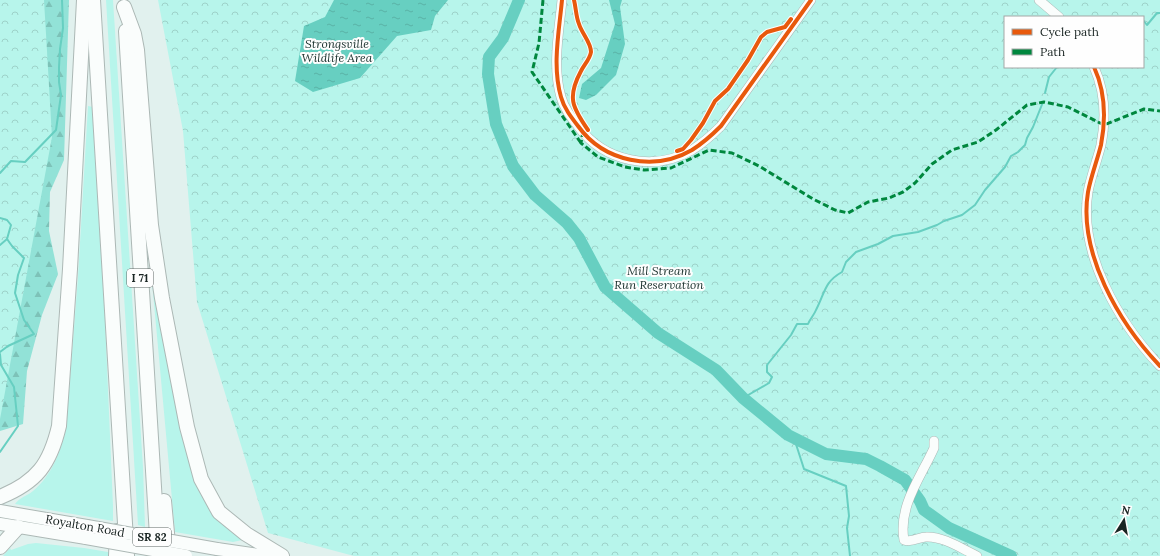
<svg xmlns="http://www.w3.org/2000/svg" width="1160" height="556" font-family="Lora,serif">
<style>
.grass{fill:#b7f5eb}
.forest{fill:url(#forest-firs)}
.park{fill:url(#park-crowns);fill-rule:evenodd}
.water{fill:url(#water-ripples)}
.lines{fill:none;stroke-linecap:round;stroke-linejoin:round}
.stream{stroke:#67cfc1;stroke-width:2}
.river{stroke:#67cfc1;stroke-width:12}
.minor-casing{stroke:#acb8b5;stroke-width:10}
.major-casing{stroke:#acb8b5;stroke-width:14}
.highway-casing{stroke:#acb8b5;stroke-width:16}
.minor{stroke:#fafdfc;stroke-width:9}
.major{stroke:#fafdfc;stroke-width:12}
.highway{stroke:#fafdfc;stroke-width:14}
.major-bridge-casing{stroke:#acb8b5;stroke-width:14;stroke-linecap:butt}
.major-bridge{stroke:#fafdfc;stroke-width:12}
.quiet{stroke:#00873e;stroke-width:3;stroke-dasharray:6 3;stroke-linecap:butt}
.cycleway-casing{stroke:#fefefe;stroke-width:6}
.cycleway{stroke:#e8590c;stroke-width:4}
.labels{text-anchor:middle;stroke-width:4;stroke-linejoin:round;paint-order:stroke}
.shield{fill:#fefefe;stroke:#5e6665;stroke-width:1}
.shield-label{font-size:11px;font-weight:bold;fill:#1a2523}
.park-label{font-size:12px;font-style:italic;fill:#1b322e;stroke:#fefefe}
.street-label{font-size:12px;fill:#1a2523;stroke:#fefefe}
</style>
<defs>
<pattern id="forest-firs" width="22" height="20" patternUnits="userSpaceOnUse"><rect width="22" height="20" fill="#92e2d7"/><path d="M5 1l3.5 6h-7zM16 11l3.5 6h-7z" fill="#7dc2b8"/></pattern>
<pattern id="park-crowns" width="20" height="18" patternUnits="userSpaceOnUse"><rect width="20" height="18" fill="#b7f5eb"/><path d="M2 6a3 3 0 1 1 6 0M12 15a3 3 0 1 1 6 0" fill="none" stroke="#9dd2c9"/></pattern>
<pattern id="water-ripples" width="26" height="14" patternUnits="userSpaceOnUse"><rect width="26" height="14" fill="#67cfc1"/><path d="M2 4q2-2 4 0t4 0M15 11q2-2 4 0t4 0" fill="none" stroke="#59b2a6"/></pattern>
</defs>
<rect width="100%" height="100%" fill="#e1f1ee"/>
<g class="grass">
<polygon points="106,0 113,0 143,467 145,527 138,525"/>
<path d="M88,106L93,107L104,296L113,506V521L15,504C20,497 27,496 33,491C52,475 60,453 66,429L78,277Z"/>
<polygon points="149,249 186,438 242,539 242,540 233,542 175,532"/>
<polygon points="36,543 84,548 114,553 114,556 3,556 10,548 11,550 28,544"/>
</g>
<polygon class="forest" points="0,0 69,0 64,160 50,192 49,231 58,274 42,315 27,371 23,424 0,431"/>
<g class="park">
<polygon points="0,0 44,0 52,137 0,419"/>
<path d="M158,0H1160V556H354L268,533L197,302L183,131ZM1005,17H1143V67H1005Z"/>
</g>
<g class="water">
<polygon points="334,0 448,0 435,16 431,30 397,36 360,78 313,92 295,81 304,26 325,17"/>
<polygon points="609,0 622,0 620,7 625,44 616,75 596,95 586,100 579,98 582,84 601,68 615,24"/>
</g>
<g class="lines">
<g class="stream">
<polyline points="1143,20 1147,25 1157,13 1160,13"/>
<polyline points="1045,93 1049,77 1057,67"/>
<polyline points="0,173 11,161 25,162 56,130 61,95 59,82 59,67 60,49 63,28 62,0"/>
<polyline points="0,218 7,220 11,225 7,239 12,246 24,258 18,275 15,293 24,320 34,334 8,346 0,352"/>
<polyline points="0,245 7,239"/>
<polyline points="0,354 1,365 14,387 18,426 0,452"/>
<path d="M743,398L769,383L772,377L767,372V365L791,335L797,324H808C810,319 814,315 816,310C825,293 824,282 842,272L846,262L856,252L878,244L893,236L918,232L937,225L944,221L962,215L975,205L985,190L1005,167L1011,156L1018,152L1025,145L1027,138L1033,127L1043,102"/>
<polyline points="794,438 804,469 846,486 849,516 847,528 850,556"/>
</g>
<polyline class="river" points="519,0 503,38 489,57 488,74 496,124 513,166 535,195 567,223 579,238 605,287 658,333 716,370 743,398 788,435 826,454 866,459 880,466 905,480 920,501 924,510 949,528 1011,556"/>
<defs>
<g id="minor">
<path d="M562,0C559,32 552,66 561,97C564,108 571,117 578,126C604,162 654,172 692,150C703,143 712,135 721,126L811,0"/>
<polyline points="1039,0 1059,17"/>
<path d="M1094,67C1105,91 1106,119 1101,145C1097,161 1091,176 1088,192C1078,253 1119,323 1160,366"/>
<path d="M934,441V448C921,477 898,506 904,540C912,543 919,537 926,537C943,536 962,549 977,556"/>
</g>
<g id="major">
<polyline points="0,511 87,526"/>
<polyline points="0,524 86,538"/>
<polyline points="217,549 265,556"/>
</g>
<g id="highway">
<polyline points="93,0 127,556"/>
<polyline points="124,7 134,34 137,50 151,225 162,298 187,427 201,479 219,512 246,534 282,556"/>
<polyline points="126,31 158,552"/>
<path d="M0,497C37,482 50,464 59,426L70,269L84,0"/>
<polyline points="164,501 169,554"/>
<polyline points="0,547 18,527"/>
<polyline points="116,556 117,531"/>
</g>
</defs>
<use href="#minor" class="minor-casing"/>
<use href="#major" class="major-casing"/>
<use href="#highway" class="highway-casing"/>
<use href="#minor" class="minor"/>
<use href="#major" class="major"/>
<use href="#highway" class="highway"/>
<defs>
<g id="major-bridge">
<polyline points="87,526 217,549"/>
<polyline points="86,538 186,556"/>
</g>
</defs>
<use href="#major-bridge" class="major-bridge-casing"/>
<use href="#major-bridge" class="major-bridge"/>
<g class="quiet">
<polyline points="543,0 539,43 532,72 581,143"/>
<polyline points="583,131 581,143 598,157 625,167 644,170 671,168 709,150 732,153 759,166 813,199 835,210 848,213 868,202 889,198 903,192 915,183 932,164 952,150 978,142 996,130 1027,105 1044,102 1068,107 1104,125 1144,109 1160,111"/>
</g>
<defs>
<g id="cycleway">
<path d="M562,0C559,32 552,66 561,97C564,108 571,117 578,126C604,162 654,172 692,150C703,143 712,135 721,126L811,0"/>
<path d="M574,0C576,8 576,17 579,24C582,34 591,42 591,52C590,59 584,65 581,71C567,97 572,107 588,130"/>
<path d="M1094,67C1105,91 1106,119 1101,145C1097,161 1091,176 1088,192C1078,253 1119,323 1160,366"/>
<polyline points="677,151 683,149 691,140 703,123 715,101 728,89 748,60 761,37 767,32 785,27 791,19"/>
</g>
</defs>
<use href="#cycleway" class="cycleway-casing"/>
<use href="#cycleway" class="cycleway"/>
</g>
<g class="labels">
<g class="shield">
<rect x="127" y="269" width="26" height="18" rx="3"/>
<rect x="133" y="528" width="38" height="18" rx="3"/>
</g>
<g class="shield-label">
<text x="140" y="282">I 71</text>
<text x="152" y="541">SR 82</text>
</g>
<g class="park-label">
<text x="337" y="48">Strongsville<tspan x="337" dy="14">Wildlife Area</tspan></text>
<text x="659" y="275">Mill Stream<tspan x="659" dy="14">Run Reservation</tspan></text>
</g>
<g class="street-label">
<text transform="translate(85 526) rotate(10)" y="4">Royalton Road</text>
</g>
</g>
<rect x="1004" y="16" width="140" height="52" fill="#fefefe" stroke="#a3a7a6"/>
<rect x="1012" y="29" width="20" height="6" fill="#e8590c" stroke="#a3a7a6"/>
<text x="1040" y="36" font-size="12" fill="#1a2523">Cycle path</text>
<rect x="1012" y="49" width="20" height="6" fill="#00873e" stroke="#a3a7a6"/>
<text x="1040" y="56" font-size="12" fill="#1a2523">Path</text>
<g transform="translate(1124 520) rotate(11)" stroke="#fefefe" stroke-width="3" paint-order="stroke">
<path d="M0-3L7 15L0 10L-7 15Z" fill="#1a2523"/>
<text y="-6" font-size="11" font-weight="bold" text-anchor="middle" fill="#1a2523">N</text>
</g>
</svg>
